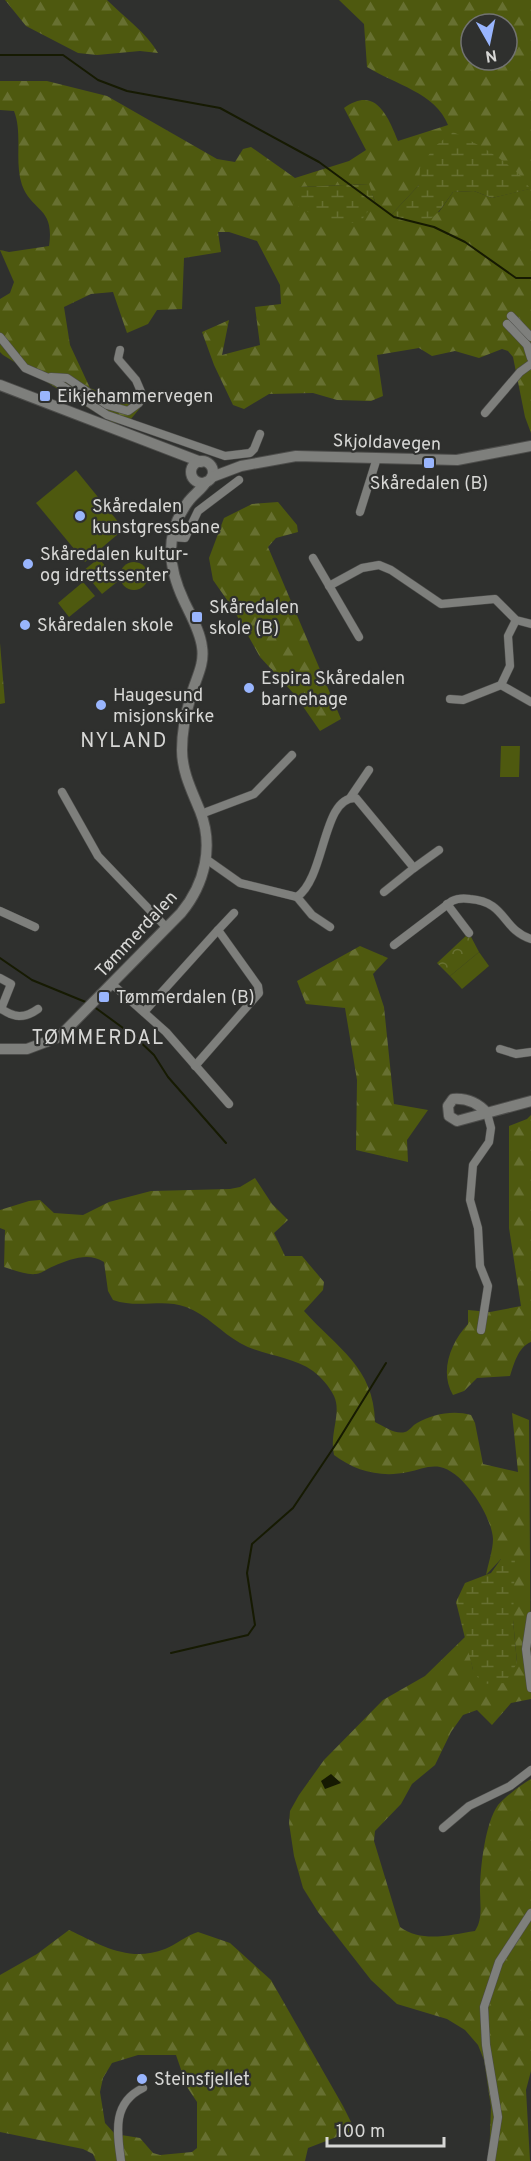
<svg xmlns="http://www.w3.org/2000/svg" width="531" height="2161" font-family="Overpass,sans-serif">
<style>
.grass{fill:#4e590f}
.forest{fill:url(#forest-firs);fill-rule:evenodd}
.wetland{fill:url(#wetland-marsh)}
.park{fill:url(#park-crowns)}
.water{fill:#161a02}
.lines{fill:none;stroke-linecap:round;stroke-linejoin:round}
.stream{stroke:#161a02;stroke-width:2}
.street-casing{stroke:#4d4d4b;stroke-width:9}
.secondary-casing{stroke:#4d4d4b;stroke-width:12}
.street{stroke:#7e7f7c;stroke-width:8}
.secondary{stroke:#7e7f7c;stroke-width:10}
.poi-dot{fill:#99b5fd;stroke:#2f302e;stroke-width:2}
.labels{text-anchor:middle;stroke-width:4.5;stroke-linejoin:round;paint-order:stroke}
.poi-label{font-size:18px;fill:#d7d7d5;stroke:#2f302e;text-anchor:start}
.street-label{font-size:18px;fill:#d7d7d5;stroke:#2f302e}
.neighbourhood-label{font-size:20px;letter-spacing:1.5px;fill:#d7d7d5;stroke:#2f302e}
</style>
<defs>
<pattern id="forest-firs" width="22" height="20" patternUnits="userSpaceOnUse" patternTransform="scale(1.5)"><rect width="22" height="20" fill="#4e590f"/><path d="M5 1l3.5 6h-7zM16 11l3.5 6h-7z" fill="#677031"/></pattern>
<pattern id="wetland-marsh" width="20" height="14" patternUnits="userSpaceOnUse" patternTransform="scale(1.5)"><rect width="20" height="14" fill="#4e590f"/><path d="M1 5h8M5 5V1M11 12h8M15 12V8" fill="none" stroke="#677031"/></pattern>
<pattern id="park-crowns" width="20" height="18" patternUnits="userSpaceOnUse" patternTransform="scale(1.5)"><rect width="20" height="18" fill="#4e590f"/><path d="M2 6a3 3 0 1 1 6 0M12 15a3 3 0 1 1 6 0" fill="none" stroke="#677031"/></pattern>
</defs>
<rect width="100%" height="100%" fill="#2f302e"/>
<g class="grass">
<polygon points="76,470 124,529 85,562 36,503"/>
<polygon points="99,558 117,582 102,594 83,571"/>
<circle cx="134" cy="576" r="14"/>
<polygon points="83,582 95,596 69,617 58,603"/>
<polygon points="501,746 520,746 519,777 500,777"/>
<polygon points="479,952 489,966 462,989 450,976"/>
</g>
<g class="forest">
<path d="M5,0H107C124,17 147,33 158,53L140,51L97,55L78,53L26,26Z"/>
<path d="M339,0H531V433L525,417L513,357L508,351L502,349L479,358L455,351L432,356L419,348L377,355L383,396L371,401L337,400L313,393L269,394L244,409L233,405L214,365L202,332L229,320L222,355L260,345L255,307L281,304L280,285L257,241L229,232H218L221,252L184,258L182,309L157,310L148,324L127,333L113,292L91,294L64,307L70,345L90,388L140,408L126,425L111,422L3,355L0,352V299L10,293L14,282L0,250L9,252L49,246C55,207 32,212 22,185C14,161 23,134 14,111L0,110V81H47L107,96L217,159L235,162L243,149L251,147L295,178L349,161L366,150L344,108C375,86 387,114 398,141L448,125C436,93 394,84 367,67L364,24ZM471,24H507V60H471ZM368,184L375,201L372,205L299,187ZM419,185L529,189L492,198L474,191L453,192L439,212L391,215Z"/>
<polygon points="278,502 297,525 298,532 276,538 268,547 341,719 320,731 295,695 260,657 232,607 213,580 209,558 224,518 252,504"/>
<polygon points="360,946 388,958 373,974 384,1007 394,1104 428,1110 407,1140 408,1162 356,1150 357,1080 345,1008 306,1004 297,981"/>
<path d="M531,1115V1342C518,1347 514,1364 510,1376L477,1378L464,1391L453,1395C439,1372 451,1342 468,1324V1310L490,1312L521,1306L509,1228V1126L527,1119Z"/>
<path d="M255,1178L272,1204L288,1220L274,1233L285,1256H302L324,1282L323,1290L304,1311C337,1348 374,1367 375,1422C383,1426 396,1435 405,1432C409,1431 413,1425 417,1423C433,1414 453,1410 471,1415L475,1423L483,1464L518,1472L512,1413L529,1420L531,1699L511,1703L492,1725L477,1710L463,1715L451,1732L435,1765L412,1784L401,1804L375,1831L374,1841L400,1927C422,1943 450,1935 475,1931C483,1919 480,1905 480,1891C480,1869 485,1823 498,1805C506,1796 521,1785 531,1779V2071L526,2090L530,2161H489L491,2107L484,2060L478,2045L465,2030L447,2019L397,2004L371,1980L318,1912L303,1888L294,1856L289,1823L290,1811L299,1795L324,1760L383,1700L425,1676L466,1636L473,1670L517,1663L513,1620L501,1559L486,1575C488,1564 493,1550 493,1539C492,1516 463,1471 440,1467C429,1465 419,1470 408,1472C381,1478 355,1471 334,1455C329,1434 342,1413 334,1396C329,1386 321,1377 313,1371C292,1356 263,1356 240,1343C222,1333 206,1314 186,1307C163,1298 139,1309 113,1300L108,1291L104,1262C89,1252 70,1259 54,1266C48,1268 43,1273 36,1274C25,1275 14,1270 4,1267L5,1230L0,1228V1210L29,1201L40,1200L54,1213L83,1215L109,1202L151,1191L230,1189L240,1187Z"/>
<path d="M69,1930C101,1945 129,1963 165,1949C177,1944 187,1935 198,1932L230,1943L271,1980L343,2106L351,2122L352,2131L308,2148L305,2161H96L93,2154L83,2149L0,2132V1975L37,1954ZM138,2055H176L187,2087L197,2102V2148L192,2152L160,2155L153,2153L140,2138L115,2134L105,2123L100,2092L103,2078L112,2063Z"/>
</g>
<g class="wetland">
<path d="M453,132C475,142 520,167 530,189L492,198L474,191L453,192C432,222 427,230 391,215L419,185L420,168L434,147Z"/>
<polygon points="369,184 375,202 360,222 328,224 293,203 299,187"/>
<polygon points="515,1557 513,1620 517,1663 505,1683 482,1684 473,1670 456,1602 465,1583 491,1573 501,1559"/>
</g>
<g class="park">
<polygon points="0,643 5,703 0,704"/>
<polygon points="469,933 479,952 450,976 437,963"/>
</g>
<polygon class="water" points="331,1774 341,1783 325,1789 321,1781"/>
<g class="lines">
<g class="stream">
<polyline points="0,55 63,55 98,80 127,91 220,108 319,162 394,217 434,227 465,242 516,278 531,278"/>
<polyline points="0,958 32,980 88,1003"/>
<polyline points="93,1006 134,1036 154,1055 168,1077 226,1143"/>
<polyline points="171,1653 248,1635 255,1625 247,1573 252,1544 293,1508 336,1444 386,1363"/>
</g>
<defs>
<g id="street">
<polyline points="511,316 531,337"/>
<polyline points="507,324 527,345 531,358"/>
<polyline points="0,337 25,368 55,381 107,415 225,456 250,453 254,449 260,434"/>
<polyline points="51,377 67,378 107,405 128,411 139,403 142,394 136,380 118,359 120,350"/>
<polyline points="485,413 520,372 531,364"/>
<polyline points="360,512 377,458"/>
<polyline points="172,537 185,538 198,511 239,480"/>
<polyline points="313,558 359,637"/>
<polyline points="329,586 362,568 379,565 391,570 441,604 495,599 516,620 531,624"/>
<polyline points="501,685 531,702"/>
<polyline points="450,699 463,700 501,685 510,666 508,636 516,620"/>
<polyline points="62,792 98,856 166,927"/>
<polyline points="350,798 369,770"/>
<polyline points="201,814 254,794 292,755"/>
<path d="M206,859L240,883L297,897C326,877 322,796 356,798L414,868L384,892"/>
<polyline points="414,868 439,850"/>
<polyline points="297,897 312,915 330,927"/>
<polyline points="447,904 469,933"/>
<polyline points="0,911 35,927"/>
<polyline points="218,930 234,913"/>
<path d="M394,945L452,901C458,898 463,898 470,899C507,902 501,929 531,939"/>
<polyline points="0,978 11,984 1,1009"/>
<polyline points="112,984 166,1032 229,1104"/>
<path d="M0,1008C14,1018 24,1019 38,1009"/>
<polyline points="144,1012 218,930 258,986 259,993 195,1066"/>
<polyline points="500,1049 516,1054 531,1052"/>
<polyline points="481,1330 488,1286 480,1266 478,1228 470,1200 473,1165 489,1142 491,1128 487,1113"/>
<polyline points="531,1616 526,1649 531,1688"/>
<polyline points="443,1828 469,1806 510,1786 531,1770"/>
<path d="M121,2161C117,2132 112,2103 143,2088"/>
<polyline points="491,2161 498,2117 486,2045 484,2007 499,1962 531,1913"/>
</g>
<g id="secondary">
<polyline points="0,385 201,462"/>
<circle cx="202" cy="472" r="11"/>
<polyline points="212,477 241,466 296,456 457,460 531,446"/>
<path d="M0,1049H27L59,1037L181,913C205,884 214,846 200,811C192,791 182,772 182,750C182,732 186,712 191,696C195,680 205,665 202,647C200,631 191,616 184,601C168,567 164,534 188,502C193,495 201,490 206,482"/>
<path d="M487,1113C478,1103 466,1098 453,1099L448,1106L449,1116L457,1121L531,1101"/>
</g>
</defs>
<use href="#street" class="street-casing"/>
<use href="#secondary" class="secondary-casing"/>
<use href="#street" class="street"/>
<use href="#secondary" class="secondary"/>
</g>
<g class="poi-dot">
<rect x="39" y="390" width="12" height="12" rx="3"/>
<rect x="423" y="457" width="12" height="12" rx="3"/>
<circle cx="80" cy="516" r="6"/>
<circle cx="28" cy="564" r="6"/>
<rect x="191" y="611" width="12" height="12" rx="3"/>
<circle cx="25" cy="625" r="6"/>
<circle cx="249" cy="688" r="6"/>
<circle cx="101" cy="705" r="6"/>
<rect x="98" y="991" width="12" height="12" rx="3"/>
<circle cx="142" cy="2079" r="6"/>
</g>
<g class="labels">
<g class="poi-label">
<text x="57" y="402">Eikjehammervegen</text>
<text x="429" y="489" text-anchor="middle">Skåredalen (B)</text>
<text x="92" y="512">Skåredalen<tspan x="92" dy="21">kunstgressbane</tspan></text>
<text x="40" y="560">Skåredalen kultur-<tspan x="40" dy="21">og idrettssenter</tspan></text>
<text x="209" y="613">Skåredalen<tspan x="209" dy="21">skole (B)</tspan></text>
<text x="37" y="631">Skåredalen skole</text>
<text x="261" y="684">Espira Skåredalen<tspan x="261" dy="21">barnehage</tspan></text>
<text x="113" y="701">Haugesund<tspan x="113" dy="21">misjonskirke</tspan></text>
<text x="116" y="1003">Tømmerdalen (B)</text>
<text x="154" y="2085">Steinsfjellet</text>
</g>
<g class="street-label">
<text transform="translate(387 442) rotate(2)" y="6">Skjoldavegen</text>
<text transform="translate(136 934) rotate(-47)" y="6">Tømmerdalen</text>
</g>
<g class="neighbourhood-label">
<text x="124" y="747">NYLAND</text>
<text x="98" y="1044">TØMMERDAL</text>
</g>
</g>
<g transform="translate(489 42) rotate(171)"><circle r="28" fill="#2f302e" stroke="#727371" stroke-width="1.5"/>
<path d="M0-4.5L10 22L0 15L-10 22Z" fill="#99b5fd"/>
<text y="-9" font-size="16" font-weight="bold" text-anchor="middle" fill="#d7d7d5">N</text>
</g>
<path d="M327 2137v9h117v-9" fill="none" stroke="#d7d7d5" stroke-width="3"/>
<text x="336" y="2137" font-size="18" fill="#d7d7d5" stroke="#2f302e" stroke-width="4.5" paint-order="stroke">100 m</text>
</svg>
